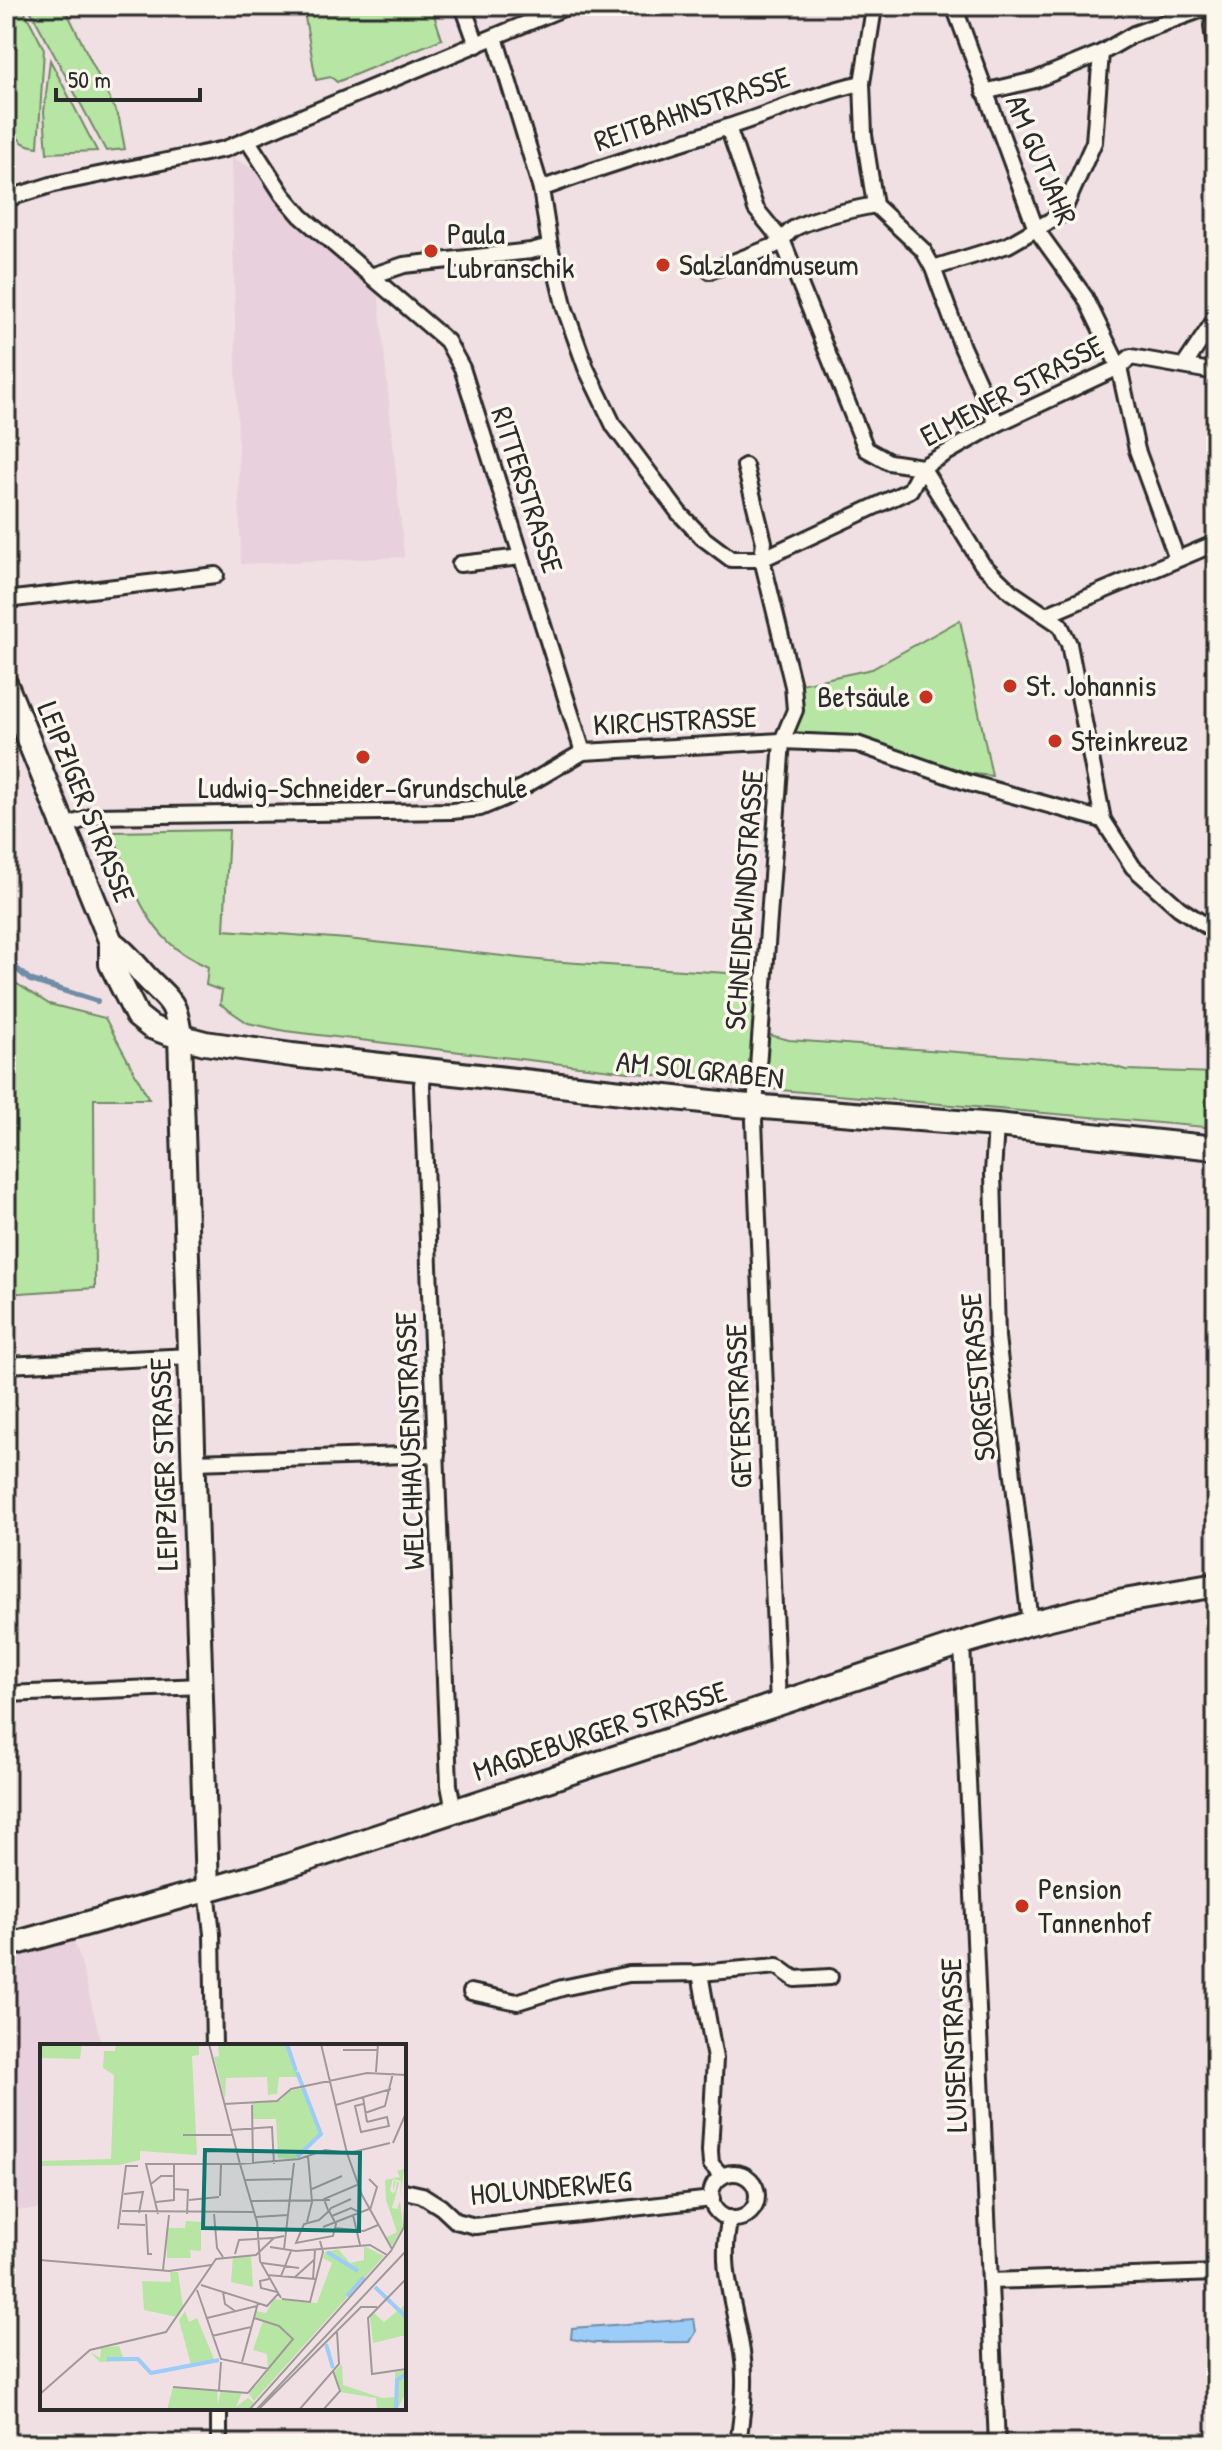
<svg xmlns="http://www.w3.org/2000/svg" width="1222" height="2450" font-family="'Patrick Hand',sans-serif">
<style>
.built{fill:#e8d0dc}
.green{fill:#b7e5a3;stroke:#718867;stroke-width:2}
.water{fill:#9cccf8;stroke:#6f8ca6;stroke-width:2}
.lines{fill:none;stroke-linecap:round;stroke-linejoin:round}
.stream{stroke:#6f8ca6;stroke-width:6}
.street-casing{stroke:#2b2b2b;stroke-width:20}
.secondary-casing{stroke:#2b2b2b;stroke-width:28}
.street{stroke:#fbf7ec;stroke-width:14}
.secondary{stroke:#fbf7ec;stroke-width:22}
.poi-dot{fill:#c8321e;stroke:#fbf7ec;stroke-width:3}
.labels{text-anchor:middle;stroke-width:7;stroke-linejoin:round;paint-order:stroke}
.street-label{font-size:30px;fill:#2b2b2b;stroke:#fbf7ec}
.poi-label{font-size:30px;fill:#2b2b2b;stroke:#fbf7ec;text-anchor:start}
.inset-river{fill:none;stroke:#9cccf8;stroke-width:4}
.inset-road{fill:none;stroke:#a19899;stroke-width:2}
.view{fill:#0f766e;fill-opacity:0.15;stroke:#0f766e;stroke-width:4}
.inset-edge{fill:none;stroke:#2b2b2b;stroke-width:4}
</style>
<rect width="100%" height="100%" fill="#f0e0e3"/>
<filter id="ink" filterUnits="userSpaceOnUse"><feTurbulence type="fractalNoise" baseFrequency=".0125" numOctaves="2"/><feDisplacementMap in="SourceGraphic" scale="16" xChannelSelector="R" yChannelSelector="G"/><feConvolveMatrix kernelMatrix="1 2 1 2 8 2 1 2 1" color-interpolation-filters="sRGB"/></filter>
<g filter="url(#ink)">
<g class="built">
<polygon points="231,157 264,175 378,289 404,557 241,564"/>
<polygon points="73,1940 79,1955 102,2046 42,2046 42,2210 6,2210 6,1960"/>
</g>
<g class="green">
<path d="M11,6H22L44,49L38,147C32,146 26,146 21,141C5,128 2,74 6,54C11,29 22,36 11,6Z"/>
<polygon points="28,6 64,6 119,118 125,149 106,151"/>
<polygon points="303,6 431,6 442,39 337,82 331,77 316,80"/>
<polygon points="50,60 97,151 47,153 44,112"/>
<polygon points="960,620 992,776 948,771 854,737 794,732 796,685 872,669"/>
<path d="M229,830L224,930L347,939L548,961L756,975L755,1031L789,1040L1099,1062L1126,1070L1216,1073V1128L780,1090L285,1031L248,1023L220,1004L222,991L206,985L208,967C195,961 181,954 171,944C139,916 128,870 112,832Z"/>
<polygon points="6,977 49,1004 105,1018 149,1099 94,1099 95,1288 6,1294"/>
</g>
<polygon class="water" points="694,2319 696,2332 690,2342 595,2343 571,2339 572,2328"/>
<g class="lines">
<polyline class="stream" points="6,960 30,980 97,1001"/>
<defs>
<g id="street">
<polyline points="463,6 477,45"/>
<polyline points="877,6 874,8 862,83 864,135 875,205 923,250 933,268 962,347 997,424"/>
<polyline points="954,6 1036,229 1085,297 1119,367 1137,450 1177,559"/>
<polyline points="1216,14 1212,26 1216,58"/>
<polyline points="495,37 541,189 550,246 565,309 586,368 614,426 679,513 703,538 731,559 762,559 910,490 922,467 997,424 1119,367 1131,357 1216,372"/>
<polyline points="984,92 1035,80 1101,53 1134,34 1211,6"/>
<polyline points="728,127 756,209 783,242 866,449 889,462 922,467 982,564 1011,592 1060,625 1069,644 1103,820 1133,867 1179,908 1216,932"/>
<polyline points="248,141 283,195 301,216 371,276 404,265 531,251 550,246"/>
<path d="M541,189C602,166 665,148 728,127C773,113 815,93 862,83"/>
<polyline points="6,199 54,184 225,149 568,6"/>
<polyline points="933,268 1008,245 1062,214 1094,142 1101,53"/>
<path d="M710,271L774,246C782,242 786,234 793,229C812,218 854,209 875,205"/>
<polyline points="371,276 447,341 462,368 583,752"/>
<polyline points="1184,366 1216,318"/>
<polyline points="745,466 764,542 762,559 793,686 795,710 782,741 754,1121 778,1704"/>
<polyline points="460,564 521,557"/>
<polyline points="6,600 216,575"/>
<polyline points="1046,615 1216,543"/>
<polyline points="64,827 93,816 452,811 480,808 504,798 583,752 782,741 857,744 969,783 1103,820"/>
<polyline points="424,1069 422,1085 449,1785 454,1811"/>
<polyline points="996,1125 993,1173 997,1337 1030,1623"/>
<polyline points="6,1365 191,1356"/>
<polyline points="194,1462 437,1454"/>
<polyline points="962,1643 997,2444"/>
<polyline points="6,1694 202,1686"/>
<polyline points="207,1889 212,1934 214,2046"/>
<polyline points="700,1973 715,2059 710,2151 711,2164 722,2176"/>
<polyline points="471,1992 517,2002 562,1988 629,1974 700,1973 777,1966 795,1979 830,1977"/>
<circle cx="734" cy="2196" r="23"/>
<polyline points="404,2191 422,2195 441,2207 456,2221 475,2226 712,2199"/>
<path d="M730,2218C718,2266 735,2305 742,2352C747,2382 742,2414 738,2444"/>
<polyline points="990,2281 1216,2273"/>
<polyline points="219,2408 219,2444"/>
</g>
<g id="secondary">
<polyline points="6,685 111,942 111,964 137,1016 151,1027 167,1033 205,1043 292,1055 738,1105 996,1125 1216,1148"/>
<path d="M111,942C127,953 134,964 147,978C171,1003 175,999 180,1036L207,1889"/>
<polyline points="6,1946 260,1875 962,1643 1030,1623 1107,1604 1216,1585"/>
</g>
</defs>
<use href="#street" class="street-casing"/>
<use href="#secondary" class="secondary-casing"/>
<use href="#street" class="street"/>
<use href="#secondary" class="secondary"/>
</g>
</g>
<g class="poi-dot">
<circle cx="431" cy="251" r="8"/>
<circle cx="663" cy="265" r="8"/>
<circle cx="1010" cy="686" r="8"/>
<circle cx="926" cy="697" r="8"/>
<circle cx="1055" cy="741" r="8"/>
<circle cx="363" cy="757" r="8"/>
<circle cx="1022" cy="1906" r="8"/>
</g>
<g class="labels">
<g class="street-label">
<text transform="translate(692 109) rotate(-19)" y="10">REITBAHNSTRASSE</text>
<text transform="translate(1041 160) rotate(67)" y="10">AM GUTJAHR</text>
<text transform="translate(1012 391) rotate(-28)" y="10">ELMENER STRASSE</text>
<text transform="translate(527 490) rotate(72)" y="10">RITTERSTRASSE</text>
<text transform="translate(675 721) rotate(-3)" y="10">KIRCHSTRASSE</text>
<text transform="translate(86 802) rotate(68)" y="10">LEIPZIGER STRASSE</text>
<text transform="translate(744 900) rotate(-86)" y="10">SCHNEIDEWINDSTRASSE</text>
<text transform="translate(700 1070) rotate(6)" y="10">AM SOLGRABEN</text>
<text transform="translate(978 1377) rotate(-95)" y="10">SORGESTRASSE</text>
<text transform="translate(739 1406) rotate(-92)" y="10">GEYERSTRASSE</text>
<text transform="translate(410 1441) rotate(-92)" y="10">WELCHHAUSENSTRASSE</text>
<text transform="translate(164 1464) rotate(-92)" y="10">LEIPZIGER STRASSE</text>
<text transform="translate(600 1731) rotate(-18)" y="10">MAGDEBURGER STRASSE</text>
<text transform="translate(954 2045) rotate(-92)" y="10">LUISENSTRASSE</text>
<text transform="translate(551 2188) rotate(-5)" y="10">HOLUNDERWEG</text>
</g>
<g class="poi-label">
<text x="447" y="244">Paula<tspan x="447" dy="34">Lubranschik</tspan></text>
<text x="679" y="275">Salzlandmuseum</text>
<text x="1026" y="696">St. Johannis</text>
<text x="910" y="707" text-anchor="end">Betsäule</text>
<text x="1071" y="751">Steinkreuz</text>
<text x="363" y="798" text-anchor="middle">Ludwig-Schneider-Grundschule</text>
<text x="1038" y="1899">Pension<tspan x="1038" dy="34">Tannenhof</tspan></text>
</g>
</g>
<g transform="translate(40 2044)">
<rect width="366" height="366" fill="#f0e0e3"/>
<path d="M0,0H42L40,15L0,14ZM76,0H159V11L152,12L157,111L100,107V116L79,121L0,122V117L71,115L74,31L63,24L64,7H75ZM178,0H247L259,33H239L237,50L228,51L227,33L186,34L185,56L174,13L179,12ZM263,44L280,90L255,115L238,114L236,75H213L212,59L241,56L249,47ZM364,125L360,154L361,137L353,135L350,146L353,150V142L354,137H356L353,147L355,150L357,138L359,139L352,164L357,165L360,157L363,183L352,202L345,194L357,188L346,156L345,136L360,133L357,127ZM146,177L161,178V207L150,206L151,214H127L126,184H145ZM324,202L344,212L214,357L209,350L228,327L227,310L213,306L223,277L214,274L216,267L226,269L234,255L277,259L292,219L283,214L285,208L298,205L310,219L324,216ZM193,212H211L213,243L191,238ZM130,228H138L143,263L137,273L104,266L102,237L131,238ZM366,260V291L333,299L330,273L334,269L344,278ZM145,267L149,278L157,274L174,315L164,320L151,321L139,276ZM79,302L83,313L99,315L109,327L129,328L109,330L97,317L60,318L50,308L60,314L61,304ZM302,320L303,341L342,354L355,353V328L366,326V348L357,366H337L336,354L300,348L293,329ZM133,343L177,346L178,360L181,346L202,348L196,363L208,354L214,359L208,366H127Z" fill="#b7e5a3"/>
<path class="inset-river" d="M247,0L256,27M257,28L281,90L257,113M287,208L318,227M335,243L366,273M307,252L324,233M286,300L293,324M67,315H98L111,329L179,316M356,366L357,336L366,330"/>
<path class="inset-road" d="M169,0L200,120L260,115M281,0L307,109M303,6H337M336,28L338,0M323,53L327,78M184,60L237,57L251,45L327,29L366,31M323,60L315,62L321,88L349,82L347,73L327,78M212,61L213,120M296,61L351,45M325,69L345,62L353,29M191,86L232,83L234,120M143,91H193M353,99L366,69M307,109L322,151L352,205M259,115L285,106L309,109L350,99M329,135L337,143L330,166M205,136L252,135M111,140L121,132H133M134,145L148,146L147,170M272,145L302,132M84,150L103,148L99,169M180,152L181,120M311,155L291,164L289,167L279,176L264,180L256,199L293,192L296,180L289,167L288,166L284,155L317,141M149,156L179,153M211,157L290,156M116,158L134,156V120M82,167L215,168M106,170L108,210H112M118,170L106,120H200L217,178L220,217L241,254M174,170L177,204L183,213M313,171L320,201M292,172L311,164L321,169M216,173L248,171M267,178L272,158L268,112M80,180L105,181M283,183L329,165M296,184L324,187L338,181M78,185L86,122H98M230,203L256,207L330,201L347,211M244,205L254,119M195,210L199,196L233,194M0,216L129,227L171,221M222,219L259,224M123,226L129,171M227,231L275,235M241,232L251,207M255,233L275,215M229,235L220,237L221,244L237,248M273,235L275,206M366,235L328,274L332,330L366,325M161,241L227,262L238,250M157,246L181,315L229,325M183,248L185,260L195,267M242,255L270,258L283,208L280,197M167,274L217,262M172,292L211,283M202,318L218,259M133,343L208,349M179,346L181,318M208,349L253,295L239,282L214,274M0,350L50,306L126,288L176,215L216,211L234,194L244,192M219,365L321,263H337M209,366L351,207L364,183L366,138M216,366L366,207M259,366L299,320L297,288M283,366L300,347L293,327"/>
<path class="view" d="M165,106L320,109L319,187L163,184Z"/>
<rect width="366" height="366" class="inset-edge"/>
</g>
<rect width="1222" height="2450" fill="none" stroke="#fbf7ec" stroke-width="32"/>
<rect x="16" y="16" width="1190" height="2418" fill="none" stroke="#2b2b2b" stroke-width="3" filter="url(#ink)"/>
<path d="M56 88v12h144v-12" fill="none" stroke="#2b2b2b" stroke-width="4"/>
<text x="68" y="88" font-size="24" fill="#2b2b2b" stroke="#fbf7ec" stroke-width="6" paint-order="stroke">50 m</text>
</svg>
